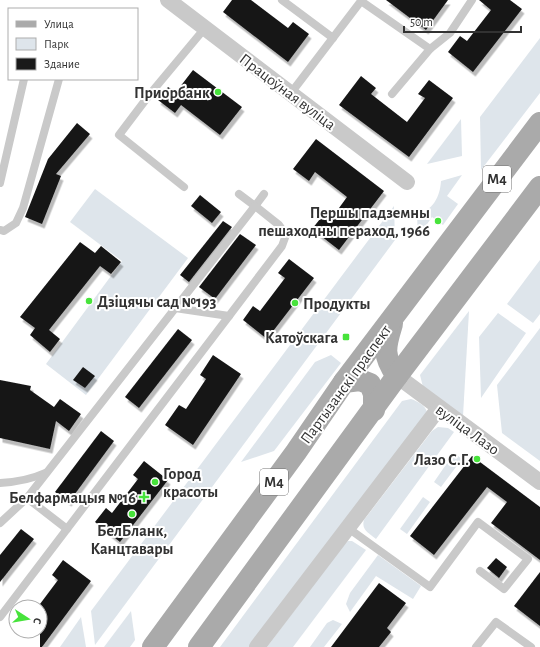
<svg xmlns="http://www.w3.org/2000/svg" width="540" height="647" font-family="'Alegreya Sans',sans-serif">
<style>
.green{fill:#dee5eb}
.building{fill:#191919;filter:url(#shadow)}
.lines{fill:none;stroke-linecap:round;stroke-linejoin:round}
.lane{stroke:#c9c9c9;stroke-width:8}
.street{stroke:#c9c9c9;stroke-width:16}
.primary{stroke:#aaa;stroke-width:22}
.poi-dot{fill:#47e33b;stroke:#fff;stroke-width:1.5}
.labels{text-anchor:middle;stroke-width:4;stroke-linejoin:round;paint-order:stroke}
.shield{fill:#fff;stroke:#707070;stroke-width:1}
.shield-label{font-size:15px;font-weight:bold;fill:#323232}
.street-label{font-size:16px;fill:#323232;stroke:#fff}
.poi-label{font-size:16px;font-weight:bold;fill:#323232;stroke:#fff;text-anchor:end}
</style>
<defs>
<filter id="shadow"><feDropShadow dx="2.5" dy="4.5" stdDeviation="0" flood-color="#0004"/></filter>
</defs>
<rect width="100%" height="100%" fill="#fff"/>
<g class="green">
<polygon points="540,38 540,93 481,170 480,117"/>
<polygon points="461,119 462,156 427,164"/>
<path d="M462,175L447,196L458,204L443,225L432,217L418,237L417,215C433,210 440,197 441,181Z"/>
<polygon points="95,189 188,258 86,395 46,364 122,261 70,222"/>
<polygon points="394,206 395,240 95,645 91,611"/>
<polygon points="540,260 540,314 533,323 507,304"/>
<polygon points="469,311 463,416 423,387 420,375"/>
<polygon points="498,313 526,333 481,398 479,337"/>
<polygon points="540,328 540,461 502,433 497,385"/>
<polygon points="331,355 341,363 274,451 241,462 315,362"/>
<path d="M411,399C417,401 425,405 427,412L251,647H220L402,401Z"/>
<path d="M438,427L448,428L454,432L376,539C369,533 361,530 364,520L432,431Z"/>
<polygon points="454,453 462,459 441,487 434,482"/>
<polygon points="423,497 430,502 407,534 400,529"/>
<polygon points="348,541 352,541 366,550 293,647 267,647 344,544"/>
<polygon points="378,555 421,586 413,599 376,576 350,612 346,604 350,593"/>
<polygon points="131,611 135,640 130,647 104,647"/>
<polygon points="81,617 86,647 60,647"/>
<polygon points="333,620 342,624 324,647 310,647 327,623"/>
</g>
<g class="building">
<polygon points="232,0 251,0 288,28 293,22 309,34 288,62 223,12"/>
<polygon points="386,0 448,0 426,30"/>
<polygon points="479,0 510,0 522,9 473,72 448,52 460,36 467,41 491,10"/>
<polygon points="193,70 242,107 220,135 181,105 175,113 158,100 168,87 176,92"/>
<polygon points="361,76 376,88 371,94 407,122 425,98 418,94 429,80 453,98 409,157 339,105"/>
<polygon points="77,123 90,134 56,174 61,176 42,224 25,217 48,159"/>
<polygon points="316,139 384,191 339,250 312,229 324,214 331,219 347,197 315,172 309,181 293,169"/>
<polygon points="200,195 221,212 212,223 191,206"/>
<polygon points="223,221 232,227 189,282 180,275"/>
<polygon points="240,234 256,245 215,299 199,287"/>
<polygon points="80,242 95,253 101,246 121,262 111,274 100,266 49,330 60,339 50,352 30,335 35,328 20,317"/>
<polygon points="289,259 314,278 267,339 243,320 253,306 260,311 285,278 278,273"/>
<polygon points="178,329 192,340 139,408 125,397"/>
<polygon points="213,355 241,374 193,445 165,425 179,405 186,409 206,379 200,375"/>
<polygon points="83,367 95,376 85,388 73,380"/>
<polygon points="0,380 31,386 30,390 54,407 60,399 81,414 69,431 56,421 50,449 0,438"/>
<polygon points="101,431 114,441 69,502 55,492"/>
<polygon points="472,456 540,507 540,560 491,523 507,502 487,487 434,555 410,536"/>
<polygon points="144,461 168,480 120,542 95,522 106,508 112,513 138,479 133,475"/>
<polygon points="21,529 34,539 0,582 0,555"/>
<polygon points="496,558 507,567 499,578 487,568"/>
<polygon points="63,560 91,581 42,647 40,647 40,604 58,580 52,575"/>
<polygon points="540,572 540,626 514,606"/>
<polygon points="379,583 406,603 387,628 391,632 379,647 331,647"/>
</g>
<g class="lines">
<g class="lane">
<polyline points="282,0 333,38"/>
<polyline points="430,49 450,33 472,0"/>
<polyline points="291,93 361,1 430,49 392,94"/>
<polyline points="0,183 24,79"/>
<polyline points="184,187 119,135 150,94 205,28"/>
<polyline points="239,194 255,206 264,194"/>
<polyline points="0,230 4,231 16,223 23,208 59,79"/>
<path d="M0,483C16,482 30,480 45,473"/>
<polyline points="27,498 67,529"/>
<polyline points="0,523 27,498 255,206 279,225 286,235 282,246 229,316 175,308"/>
<polyline points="348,528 430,587 478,522 528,559 504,589 480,571"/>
<polyline points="0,617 229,316"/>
<polyline points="476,647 496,622 531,647"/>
</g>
<g class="street">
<polyline points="168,0 407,182"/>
<polyline points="397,376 540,482"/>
<polyline points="257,647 439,408"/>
</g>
<g class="primary">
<path d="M392,324C385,347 382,355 397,376"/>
<polyline points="344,382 360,380 370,384 374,394 374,410"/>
<polyline points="153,647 296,452 344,382 540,123"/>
<polyline points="199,647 397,376 540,187"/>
</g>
</g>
<g class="poi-dot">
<circle cx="218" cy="92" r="4"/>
<circle cx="438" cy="221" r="4"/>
<circle cx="89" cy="301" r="4"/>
<circle cx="295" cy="303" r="4"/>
<rect x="342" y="333" width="8" height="8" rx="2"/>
<circle cx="477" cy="459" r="4"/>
<circle cx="155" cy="482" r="4"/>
<path d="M142 491h4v4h4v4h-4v4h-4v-4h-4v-4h4z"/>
<circle cx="132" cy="514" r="4"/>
</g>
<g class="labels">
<g class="shield">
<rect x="483" y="166" width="28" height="26" rx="3"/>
<rect x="260" y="469" width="28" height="26" rx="3"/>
</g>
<g class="shield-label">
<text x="497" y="184">М4</text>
<text x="274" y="487">М4</text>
</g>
<g class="street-label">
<text transform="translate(288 91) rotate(37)" y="6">Працоўная вуліца</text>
<text transform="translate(345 384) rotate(-54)" y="6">Партызанскі праспект</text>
<text transform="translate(468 429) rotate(36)" y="6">вуліца Лазо</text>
</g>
<g class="poi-label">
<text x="210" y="98">Приорбанк</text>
<text x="430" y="218">Першы падземны<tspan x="430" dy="18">пешаходны пераход, 1966</tspan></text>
<text x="97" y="307" text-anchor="start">Дзіцячы сад №193</text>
<text x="303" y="309" text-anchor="start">Продукты</text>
<text x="338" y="343">Катоўскага</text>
<text x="469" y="465">Лазо С.Г.</text>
<text x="163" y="479" text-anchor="start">Город<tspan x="163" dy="18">красоты</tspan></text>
<text x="136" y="503">Белфармацыя №16</text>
<text x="132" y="536" text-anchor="middle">БелБланк,<tspan x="132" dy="18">Канцтавары</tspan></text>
</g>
</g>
<rect x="8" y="8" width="130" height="72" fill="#ffffff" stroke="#adadad"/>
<rect x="16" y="21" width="20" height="6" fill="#aaaaaa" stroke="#adadad"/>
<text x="44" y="28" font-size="12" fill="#323232">Улица</text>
<rect x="16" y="38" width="20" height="12" fill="#dee5eb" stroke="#adadad"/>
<text x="44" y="48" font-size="12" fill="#323232">Парк</text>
<rect x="16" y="58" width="20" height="12" fill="#191919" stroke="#adadad"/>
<text x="44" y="68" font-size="12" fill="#323232">Здание</text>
<g transform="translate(28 619) rotate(102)"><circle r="19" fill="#ffffff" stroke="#adadad"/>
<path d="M0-3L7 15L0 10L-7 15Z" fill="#47e33b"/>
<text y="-6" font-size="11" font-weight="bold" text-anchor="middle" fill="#323232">С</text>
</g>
<path d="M404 26v6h117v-6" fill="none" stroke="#323232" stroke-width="2"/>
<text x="410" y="26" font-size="12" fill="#323232" stroke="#ffffff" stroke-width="3" paint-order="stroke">50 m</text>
</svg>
